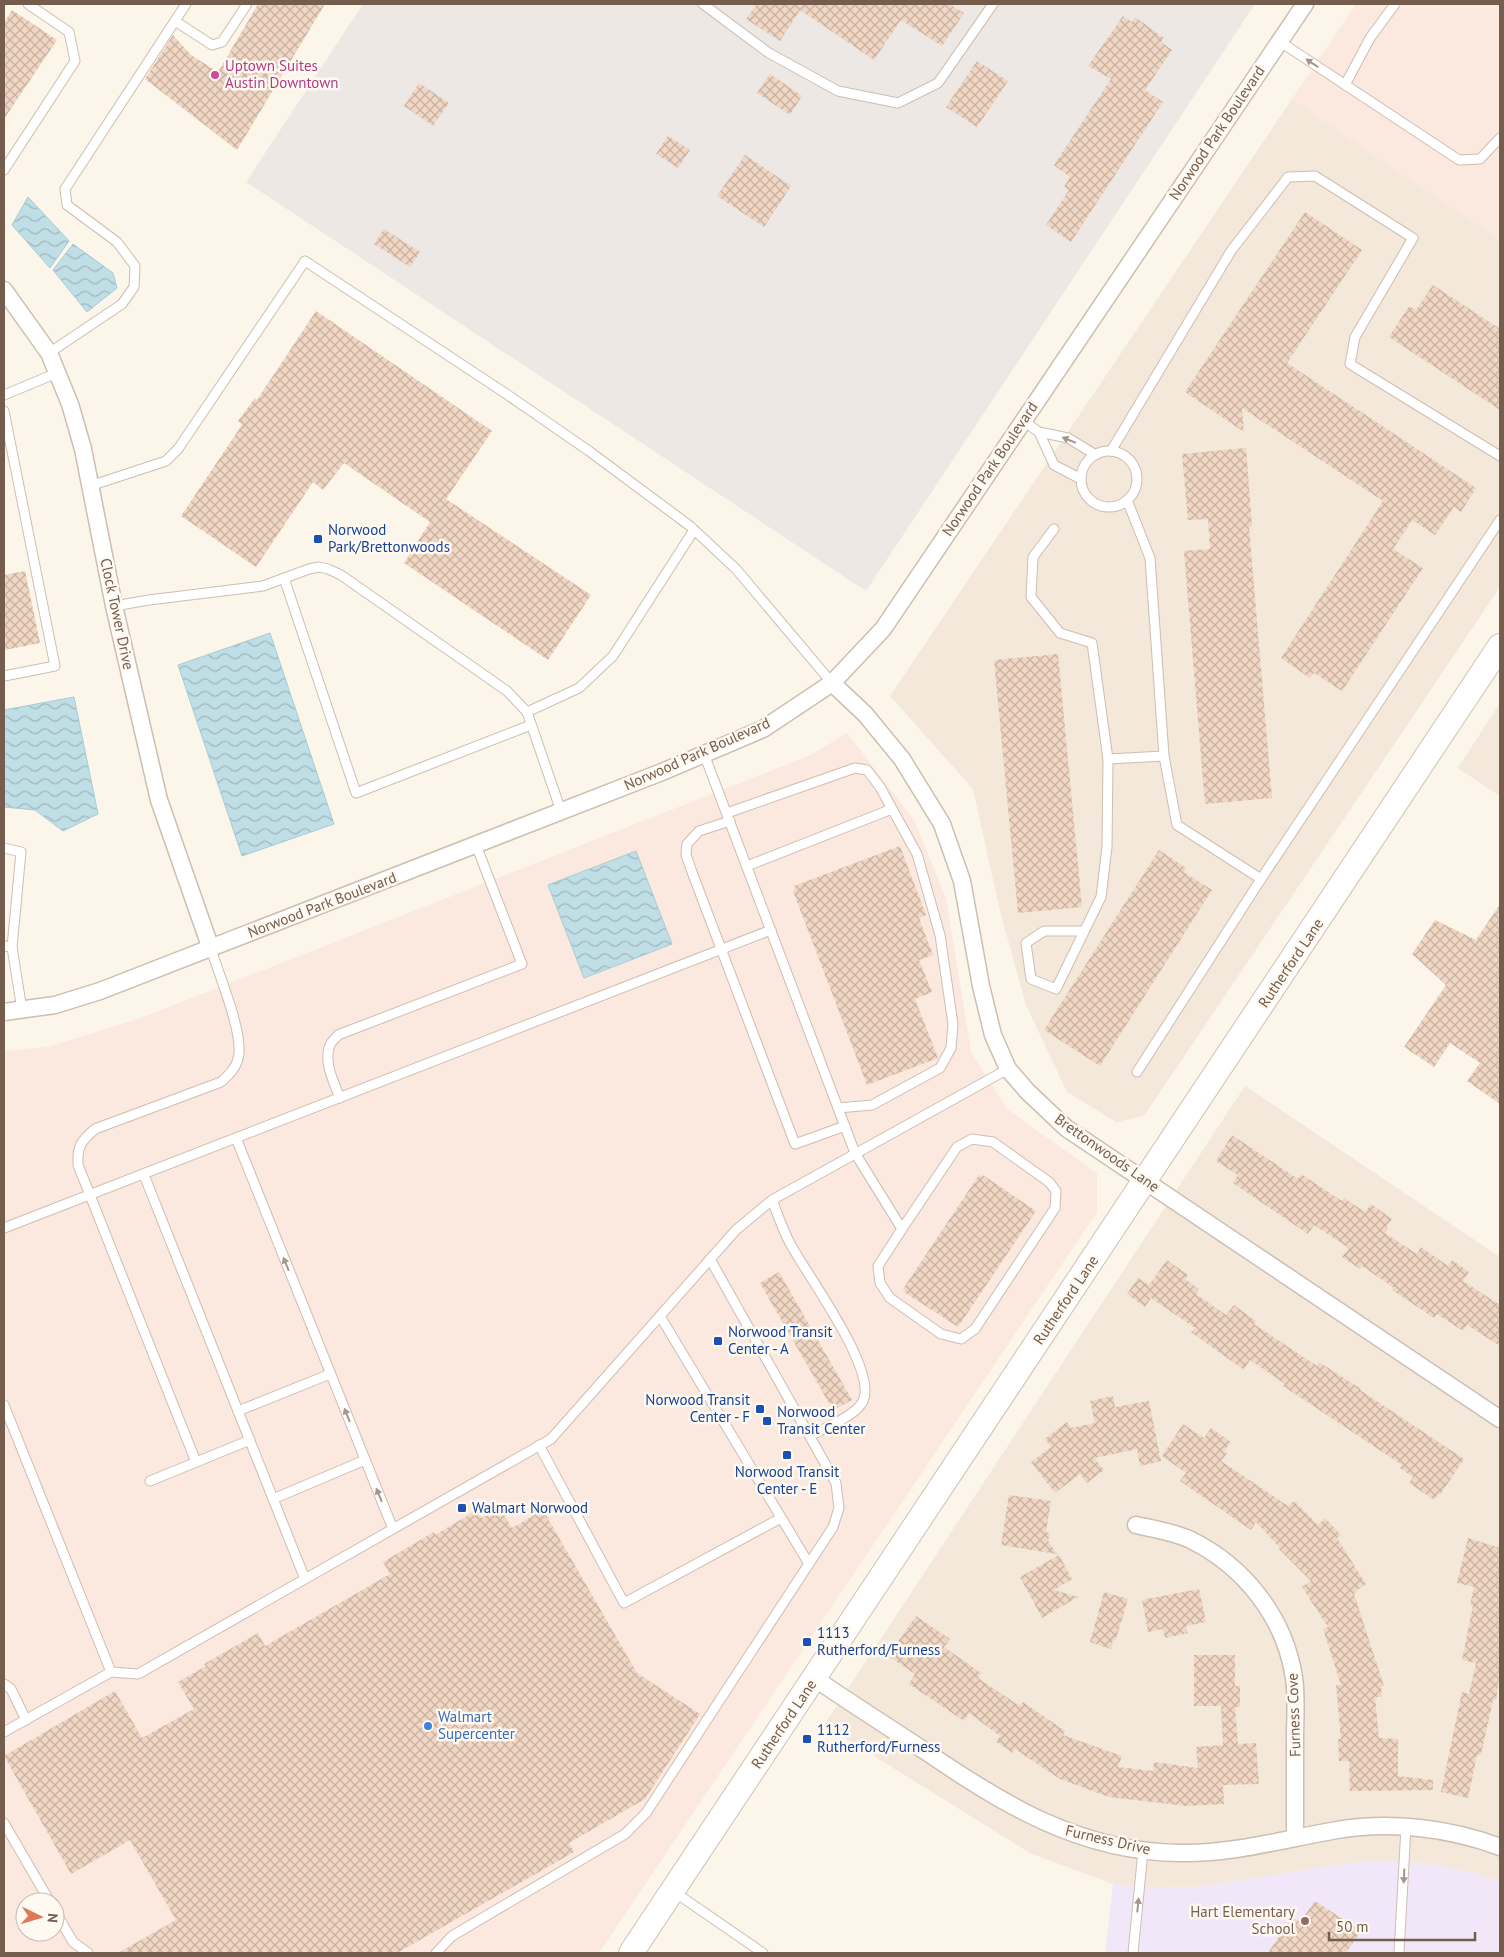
<svg xmlns="http://www.w3.org/2000/svg" width="1504" height="1957" font-family="'PT Sans',sans-serif">
<style>
.residential{fill:#f3e8d9}
.commercial{fill:#fbe8df;fill-rule:evenodd}
.industrial{fill:#ede8e3}
.education{fill:#f2e7f8}
.water{fill:url(#water-waves);stroke:#a6cdd6}
.building{fill:url(#building-cross-hatch)}
.lines{fill:none;stroke-linecap:round;stroke-linejoin:round}
.lane-casing{stroke:#cdbeb0;stroke-width:11}
.street-casing{stroke:#cdbeb0;stroke-width:19}
.secondary-casing{stroke:#d2c0b0;stroke-width:26}
.lane{stroke:#fff;stroke-width:9}
.street{stroke:#fff;stroke-width:16}
.secondary{stroke:#fff;stroke-width:24}
.oneway{fill:#a5968c}
.hotel-dot{fill:#d1479c;stroke:#fef9f1;stroke-width:2}
.transit-dot{fill:#1a4fb4;stroke:#fef9f1;stroke-width:2}
.shop-dot{fill:#3f7fe0;stroke:#fef9f1;stroke-width:2}
.education-dot{fill:#8d6e63;stroke:#fef9f1;stroke-width:2}
.labels{text-anchor:middle;stroke-width:5;stroke-linejoin:round;paint-order:stroke}
.hotel-label{font-size:15px;fill:#b23c85;stroke:#fef9f1;text-anchor:start}
.street-label{font-size:15px;fill:#755d4e;stroke:#fef9f1}
.transit-label{font-size:15px;fill:#164399;stroke:#fef9f1;text-anchor:start}
.shop-label{font-size:15px;fill:#366cbe;stroke:#fef9f1;text-anchor:start}
.education-label{font-size:15px;fill:#785e54;stroke:#fef9f1;text-anchor:end}
</style>
<defs>
<pattern id="water-waves" width="16" height="10" patternUnits="userSpaceOnUse" patternTransform="scale(1.25)"><rect width="16" height="10" fill="#bfdee5"/><path d="M0 5q4-4 8 0t8 0" fill="none" stroke="#a0b7bc"/></pattern>
<pattern id="building-cross-hatch" width="8" height="8" patternUnits="userSpaceOnUse" patternTransform="scale(1.25)"><rect width="8" height="8" fill="#f0d6c3"/><path d="M0 0l8 8M0 8l8-8" fill="none" stroke="#c7b1a1"/></pattern>
</defs>
<rect width="100%" height="100%" fill="#fcf5ea"/>
<g class="residential">
<polygon points="1292,99 1500,240 1500,587 1144,1116 1116,1122 1067,1092 1026,1005 1000,911 973,789 890,696"/>
<polygon points="1500,703 1500,796 1458,768"/>
<polygon points="1245,1086 1500,1257 1500,1882 1475,1873 1428,1864 1380,1861 1351,1863 1197,1887 1158,1888 1113,1884 1030,1853 824,1725"/>
</g>
<g class="commercial">
<polygon points="1356,4 1500,4 1500,240 1292,99"/>
<path d="M847,733L914,820L946,898L971,1052L1007,1109L1097,1173V1212L599,1953H4V1051L48,1047L141,1018L811,755ZM25,1902H55V1932H25Z"/>
</g>
<polygon class="industrial" points="363,4 1255,4 866,591 246,182"/>
<polygon class="education" points="1380,1861 1428,1864 1475,1873 1500,1882 1500,1953 1105,1953 1113,1884 1158,1888 1197,1887 1351,1863"/>
<g class="water">
<polygon points="28,197 69,241 50,268 12,225"/>
<polygon points="73,244 113,273 117,288 87,312 53,270"/>
<polygon points="270,633 334,824 242,856 178,665"/>
<polygon points="74,697 98,814 63,831 35,810 4,807 4,710"/>
<polygon points="636,851 672,944 584,978 548,885"/>
</g>
<g class="building">
<polygon points="258,4 325,4 237,150 145,79 173,35 191,55 218,72"/>
<polygon points="757,4 949,4 964,13 942,46 901,20 874,60 800,10 780,41 746,19"/>
<polygon points="12,10 57,40 4,119 4,23"/>
<polygon points="1123,16 1132,22 1135,17 1164,38 1161,42 1172,50 1145,90 1163,102 1071,242 1046,225 1069,190 1064,187 1070,177 1054,165 1111,79 1088,66"/>
<polygon points="977,61 1008,81 977,127 946,107"/>
<polygon points="770,74 802,96 790,115 757,93"/>
<polygon points="419,83 449,103 433,126 404,106"/>
<polygon points="668,136 690,150 678,168 656,154"/>
<polygon points="745,155 791,186 764,227 717,196"/>
<polygon points="1305,212 1362,250 1287,363 1476,488 1461,512 1454,507 1435,535 1412,520 1393,549 1423,568 1342,691 1314,673 1310,678 1281,658 1383,501 1242,408 1244,432 1185,392"/>
<polygon points="384,229 420,252 410,267 374,244"/>
<polygon points="1433,285 1500,329 1500,410 1389,337 1409,306 1416,310"/>
<polygon points="316,311 492,431 446,499 591,595 548,660 404,563 430,522 344,463 323,490 313,482 256,567 181,516 242,425 238,421 255,398 257,400"/>
<polygon points="1246,448 1252,526 1249,527 1272,798 1205,804 1184,551 1210,549 1208,519 1188,520 1182,454"/>
<polygon points="25,571 40,643 4,650 4,575"/>
<polygon points="1058,654 1082,907 1018,913 994,660"/>
<polygon points="900,846 926,915 919,918 933,955 919,960 932,992 915,999 938,1058 867,1085 793,891 795,890 794,886"/>
<polygon points="1159,850 1186,868 1184,872 1212,890 1100,1066 1044,1030"/>
<polygon points="1500,904 1500,1104 1467,1081 1480,1063 1450,1043 1434,1067 1404,1047 1446,985 1412,954 1435,920 1476,940"/>
<polygon points="1232,1135 1298,1179 1301,1174 1342,1201 1344,1198 1365,1212 1371,1204 1392,1219 1386,1227 1388,1228 1385,1233 1417,1254 1421,1247 1448,1266 1452,1260 1469,1272 1463,1281 1500,1305 1500,1346 1467,1325 1463,1331 1437,1314 1434,1318 1392,1290 1394,1288 1362,1266 1360,1269 1342,1257 1349,1248 1314,1225 1308,1234 1233,1183 1238,1175 1216,1161"/>
<polygon points="979,1175 982,1177 983,1175 1036,1211 958,1327 904,1292 905,1291 903,1289"/>
<polygon points="1167,1260 1188,1275 1185,1279 1199,1289 1196,1294 1226,1315 1234,1305 1256,1321 1254,1324 1317,1366 1319,1362 1361,1389 1360,1390 1464,1459 1440,1495 1438,1494 1434,1500 1409,1483 1413,1477 1400,1468 1402,1465 1283,1386 1285,1384 1250,1360 1244,1370 1191,1332 1195,1328 1151,1298 1145,1307 1127,1294 1138,1278 1149,1285"/>
<polygon points="779,1272 852,1400 833,1410 760,1283"/>
<polygon points="1113,1396 1115,1407 1149,1401 1161,1461 1140,1466 1137,1449 1094,1458 1104,1470 1087,1483 1080,1474 1055,1493 1031,1462 1051,1447 1045,1439 1067,1422 1071,1428 1095,1423 1090,1401"/>
<polygon points="1183,1424 1204,1438 1211,1428 1231,1442 1224,1451 1227,1453 1221,1461 1288,1506 1294,1501 1318,1525 1325,1518 1341,1535 1337,1538 1366,1584 1356,1591 1357,1592 1354,1594 1384,1686 1381,1686 1382,1697 1375,1697 1379,1738 1398,1739 1398,1776 1433,1780 1433,1790 1350,1791 1349,1761 1339,1761 1338,1739 1341,1739 1336,1685 1341,1685 1323,1629 1328,1627 1302,1587 1311,1581 1279,1549 1280,1548 1256,1522 1251,1530 1180,1481 1186,1473 1162,1456"/>
<polygon points="1009,1495 1051,1501 1046,1532 1050,1533 1048,1541 1057,1554 1001,1545"/>
<polygon points="500,1508 512,1528 543,1510 637,1673 700,1714 645,1799 569,1843 574,1852 397,1953 118,1953 176,1920 130,1840 71,1874 4,1756 115,1691 142,1738 194,1709 178,1682 206,1666 204,1664 258,1633 265,1646 390,1574 383,1562 434,1532 435,1535 477,1510 482,1518"/>
<polygon points="1468,1538 1500,1548 1500,1672 1496,1700 1493,1700 1481,1755 1477,1755 1468,1798 1441,1792 1462,1692 1469,1694 1476,1663 1462,1660 1473,1605 1470,1605 1474,1587 1457,1583"/>
<polygon points="1059,1555 1072,1579 1054,1590 1078,1597 1042,1618 1020,1577"/>
<polygon points="1199,1589 1206,1622 1186,1626 1188,1633 1165,1638 1163,1629 1148,1632 1142,1600"/>
<polygon points="1104,1592 1128,1599 1117,1636 1115,1641 1113,1640 1111,1649 1090,1642"/>
<polygon points="916,1616 950,1639 944,1647 981,1673 978,1678 1020,1706 1023,1702 1065,1731 1063,1735 1122,1756 1118,1767 1153,1771 1154,1762 1198,1768 1196,1747 1223,1745 1221,1706 1194,1706 1194,1655 1235,1655 1235,1686 1240,1686 1240,1707 1235,1707 1238,1744 1256,1743 1259,1784 1223,1785 1224,1804 1187,1806 1109,1797 1060,1779 1015,1749 1013,1753 996,1742 1000,1736 969,1713 964,1721 909,1684 915,1674 888,1656"/>
<polygon points="1315,1901 1361,1931 1346,1953 1268,1953 1292,1917 1300,1922"/>
</g>
<g class="lines">
<defs>
<g id="lane">
<polyline points="703,4 769,53 838,91 898,103 938,83 993,4"/>
<polyline points="175,21 212,45 222,42 247,4"/>
<polyline points="1279,41 1459,160 1480,159 1500,138"/>
<polyline points="1345,85 1370,38 1395,4"/>
<polyline points="4,170 75,61 69,32 28,4"/>
<polyline points="49,353 122,304 134,287 135,266 117,242 67,205 65,189 186,4"/>
<polyline points="4,395 57,373"/>
<polyline points="4,411 55,666 4,676"/>
<polyline points="1023,421 1039,432 1068,438 1096,455"/>
<polyline points="1039,432 1054,465 1081,479"/>
<polyline points="1111,451 1231,251 1288,177 1315,176 1413,238 1355,337 1350,364 1500,456"/>
<circle cx="1109" cy="479" r="28"/>
<polyline points="90,486 166,461 178,449 305,261 505,393 589,451 690,526 736,569 832,683"/>
<polyline points="1127,500 1150,558 1164,756 1177,825 1261,879 1137,1072"/>
<polyline points="1054,529 1033,557 1031,597 1060,633 1092,643 1108,759 1164,756"/>
<polyline points="284,578 356,793 531,725"/>
<polyline points="114,606 149,600 263,586 309,569 319,567 328,569 341,575 507,691 527,712 561,811"/>
<polyline points="527,712 579,688 613,656 694,530"/>
<polyline points="704,754 855,1153 902,1229 957,1147 972,1139 993,1142 1049,1182 1056,1191 1055,1208 975,1329 961,1339 941,1334 890,1298 880,1283 878,1266 902,1229"/>
<polyline points="727,813 855,768 867,770 880,787 917,854 940,935 953,1024 951,1048 940,1068 872,1105 838,1108"/>
<polyline points="730,821 699,831 687,844 686,855 692,872 795,1144 845,1126"/>
<polyline points="4,848 21,852 12,947 4,946"/>
<polyline points="747,866 892,809"/>
<polyline points="1261,879 1500,520"/>
<polyline points="1084,931 1044,931 1026,943 1031,979 1056,989 1101,897 1107,847 1108,759"/>
<polyline points="12,947 22,1010"/>
<path d="M340,1098C334,1083 323,1061 330,1045C331,1042 336,1038 338,1035L522,964L476,845"/>
<polyline points="236,1138 393,1529"/>
<polyline points="144,1175 305,1579"/>
<path d="M772,1200C778,1215 783,1231 791,1245C807,1275 878,1370 863,1401C856,1416 824,1428 810,1436"/>
<polyline points="4,1228 771,930"/>
<polyline points="660,1316 809,1564"/>
<polyline points="4,1405 111,1672"/>
<polyline points="238,1411 330,1374"/>
<polyline points="539,1445 624,1603 781,1518"/>
<path d="M196,1462L78,1165C77,1146 81,1141 95,1129L221,1082C230,1074 238,1066 239,1053C241,1027 219,975 211,949"/>
<polyline points="150,1481 250,1440"/>
<polyline points="273,1499 365,1460"/>
<polyline points="4,1684 11,1689 26,1720"/>
<polyline points="4,1732 111,1672 138,1674 551,1439 736,1230 772,1200 1008,1069"/>
<polyline points="4,1823 50,1902"/>
<polyline points="673,1891 763,1953"/>
<polyline points="55,1911 73,1942 88,1953"/>
<polyline points="436,1953 452,1936 625,1834 646,1813 833,1527 839,1508 836,1483 710,1259"/>
<polyline points="1133,1953 1143,1851"/>
<polyline points="1399,1953 1406,1827"/>
</g>
<g id="street">
<polyline points="4,290 49,353 70,404 83,449 114,606 159,800 211,949"/>
<polyline points="832,683 865,714 902,759 942,824 962,881 981,986 993,1035 1008,1069 1027,1091 1066,1128 1500,1419"/>
<polyline points="4,1012 55,1005 100,991 662,772 763,729 832,683 883,629 1305,4"/>
<path d="M1136,1525C1154,1529 1174,1532 1191,1540C1245,1567 1285,1618 1294,1678C1297,1698 1295,1719 1295,1739C1295,1772 1295,1805 1295,1838"/>
<path d="M814,1678C851,1703 888,1727 925,1751C1004,1805 1081,1852 1180,1853C1233,1854 1285,1839 1337,1830C1390,1821 1450,1828 1500,1847"/>
</g>
<polyline id="secondary" points="631,1953 1500,646"/>
</defs>
<use href="#lane" class="lane-casing"/>
<use href="#street" class="street-casing"/>
<use href="#secondary" class="secondary-casing"/>
<use href="#lane" class="lane"/>
<use href="#street" class="street"/>
<use href="#secondary" class="secondary"/>
</g>
<defs><path id="oneway-solid" d="M-6-.8H1V-3.2L6.5 0L1 3.2V.8H-6Z" transform="scale(1.25)"/></defs>
<g class="oneway">
<use href="#oneway-solid" transform="translate(1312 63) rotate(-146)"/>
<use href="#oneway-solid" transform="translate(1069 440) rotate(-158)"/>
<use href="#oneway-solid" transform="translate(286 1264) rotate(-112)"/>
<use href="#oneway-solid" transform="translate(347 1415) rotate(-112)"/>
<use href="#oneway-solid" transform="translate(379 1495) rotate(-112)"/>
<use href="#oneway-solid" transform="translate(1404 1876) rotate(93)"/>
<use href="#oneway-solid" transform="translate(1138 1905) rotate(-84)"/>
</g>
<circle class="hotel-dot" cx="215" cy="75" r="5"/>
<g class="transit-dot">
<rect x="313" y="534" width="10" height="10" rx="2.5"/>
<rect x="713" y="1336" width="10" height="10" rx="2.5"/>
<rect x="755" y="1404" width="10" height="10" rx="2.5"/>
<rect x="762" y="1416" width="10" height="10" rx="2.5"/>
<rect x="782" y="1450" width="10" height="10" rx="2.5"/>
<rect x="457" y="1503" width="10" height="10" rx="2.5"/>
<rect x="802" y="1637" width="10" height="10" rx="2.5"/>
<rect x="802" y="1734" width="10" height="10" rx="2.5"/>
</g>
<circle class="shop-dot" cx="428" cy="1726" r="5"/>
<circle class="education-dot" cx="1305" cy="1921" r="5"/>
<g class="labels">
<g class="hotel-label">
<text x="225" y="71">Uptown Suites<tspan x="225" dy="17">Austin Downtown</tspan></text>
</g>
<g class="street-label">
<text transform="translate(1217 133) rotate(-56)" y="5">Norwood Park Boulevard</text>
<text transform="translate(990 469) rotate(-56)" y="5">Norwood Park Boulevard</text>
<text transform="translate(117 614) rotate(78)" y="5">Clock Tower Drive</text>
<text transform="translate(697 754) rotate(-24)" y="5">Norwood Park Boulevard</text>
<text transform="translate(322 905) rotate(-21)" y="5">Norwood Park Boulevard</text>
<text transform="translate(1291 963) rotate(-56)" y="5">Rutherford Lane</text>
<text transform="translate(1107 1153) rotate(35)" y="5">Brettonwoods Lane</text>
<text transform="translate(1066 1300) rotate(-56)" y="5">Rutherford Lane</text>
<text transform="translate(1294 1715) rotate(-92)" y="5">Furness Cove</text>
<text transform="translate(784 1724) rotate(-56)" y="5">Rutherford Lane</text>
<text transform="translate(1108 1840) rotate(13)" y="5">Furness Drive</text>
</g>
<g class="transit-label">
<text x="328" y="535">Norwood<tspan x="328" dy="17">Park/Brettonwoods</tspan></text>
<text x="728" y="1337">Norwood Transit<tspan x="728" dy="17">Center - A</tspan></text>
<text x="750" y="1405" text-anchor="end">Norwood Transit<tspan x="750" dy="17">Center - F</tspan></text>
<text x="777" y="1417">Norwood<tspan x="777" dy="17">Transit Center</tspan></text>
<text x="787" y="1477" text-anchor="middle">Norwood Transit<tspan x="787" dy="17">Center - E</tspan></text>
<text x="472" y="1513">Walmart Norwood</text>
<text x="817" y="1638">1113<tspan x="817" dy="17">Rutherford/Furness</tspan></text>
<text x="817" y="1735">1112<tspan x="817" dy="17">Rutherford/Furness</tspan></text>
</g>
<g class="shop-label">
<text x="438" y="1722">Walmart<tspan x="438" dy="17">Supercenter</tspan></text>
</g>
<g class="education-label">
<text x="1295" y="1917">Hart Elementary<tspan x="1295" dy="17">School</tspan></text>
</g>
</g>
<rect width="1504" height="1957" fill="none" stroke="#755d4e" stroke-width="10"/>
<g transform="translate(40 1917) rotate(95)"><circle r="24" fill="#fef9f1" stroke="#c7bbb0"/>
<path d="M0-4L9 19L0 12L-9 19Z" fill="#de7957"/>
<text y="-8" font-size="14" font-weight="bold" text-anchor="middle" fill="#755d4e">N</text>
</g>
<path d="M1329 1932v8h146v-8" fill="none" stroke="#755d4e" stroke-width="2.5"/>
<text x="1336" y="1932" font-size="15" fill="#755d4e" stroke="#fef9f1" stroke-width="4" paint-order="stroke">50 m</text>
</svg>
